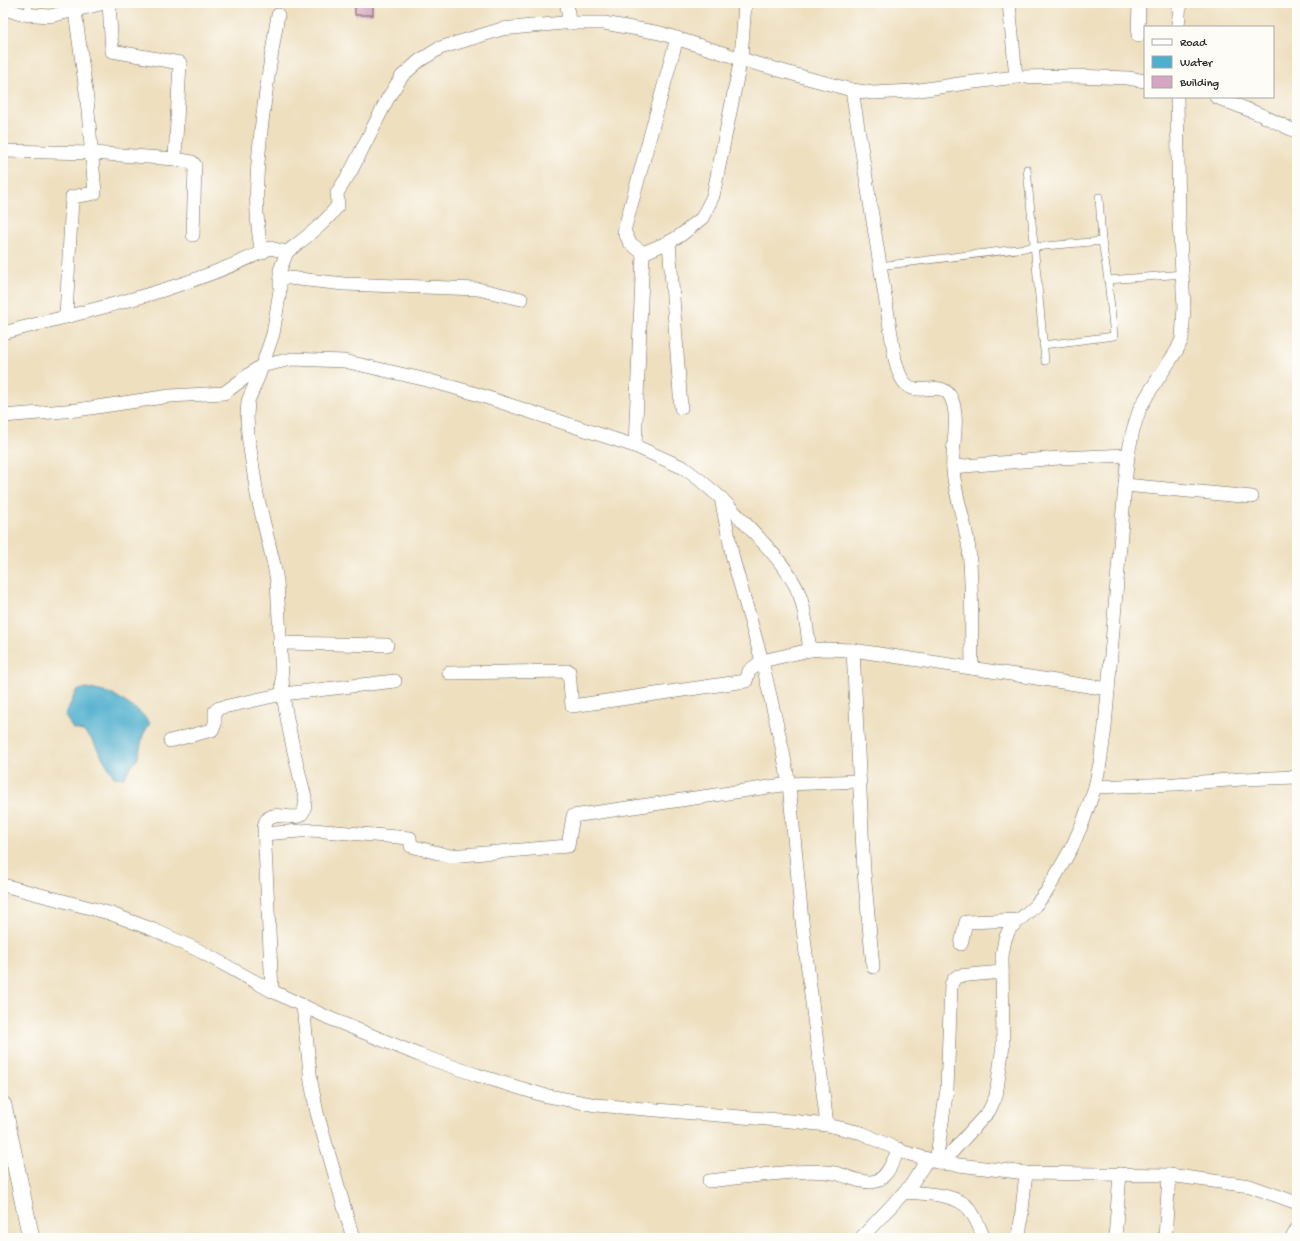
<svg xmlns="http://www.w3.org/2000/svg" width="1300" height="1241" font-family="'Gochi Hand',sans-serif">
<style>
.water{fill:#4fafce;stroke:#3d6d7c}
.building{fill:#d5a5c3}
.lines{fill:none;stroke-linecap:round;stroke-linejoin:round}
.service-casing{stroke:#6f6a5f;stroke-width:8}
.minor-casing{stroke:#6f6a5f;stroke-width:14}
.tertiary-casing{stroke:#6f6a5f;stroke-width:18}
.service{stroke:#fff;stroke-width:7}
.minor{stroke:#fff;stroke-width:13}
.tertiary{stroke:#fff;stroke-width:17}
</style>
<rect width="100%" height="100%" fill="#fdfcf7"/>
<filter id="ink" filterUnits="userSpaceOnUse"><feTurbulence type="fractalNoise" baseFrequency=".025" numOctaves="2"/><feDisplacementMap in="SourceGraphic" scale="8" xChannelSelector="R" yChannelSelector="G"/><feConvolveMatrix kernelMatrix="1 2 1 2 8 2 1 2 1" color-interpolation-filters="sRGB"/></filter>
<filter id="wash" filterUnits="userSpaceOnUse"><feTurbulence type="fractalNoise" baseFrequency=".012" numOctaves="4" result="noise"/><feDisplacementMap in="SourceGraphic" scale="16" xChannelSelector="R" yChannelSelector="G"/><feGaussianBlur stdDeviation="0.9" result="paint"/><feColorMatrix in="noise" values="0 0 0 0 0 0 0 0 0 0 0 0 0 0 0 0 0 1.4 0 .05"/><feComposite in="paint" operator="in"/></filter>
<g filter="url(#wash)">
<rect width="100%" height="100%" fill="#eedfbf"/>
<polygon class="water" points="86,688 113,694 140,712 150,723 143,735 138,758 123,778 114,777 91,738 83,731 73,729 65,716 76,691"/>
<g id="blocks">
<rect class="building" x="355" y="3" width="18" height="12"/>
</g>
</g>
<g filter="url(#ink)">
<use href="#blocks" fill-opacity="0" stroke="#6f6a5f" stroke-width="1"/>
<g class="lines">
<defs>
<g id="service">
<polyline points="28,14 29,3"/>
<polyline points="1027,169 1045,361"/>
<polyline points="1099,197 1102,241"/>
<polyline points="879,266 1034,247 1102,241 1108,280 1114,336 1043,345"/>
<polyline points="1108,280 1183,274"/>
</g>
<g id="minor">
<polyline points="109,3 112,51 180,63 175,159"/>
<polyline points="567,3 569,23"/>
<polyline points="1009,3 1016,77"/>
<polyline points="3,8 21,14 50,16 105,3"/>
<polyline points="1178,27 1180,3"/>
<polyline points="1138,36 1139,3"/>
<path d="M852,90L895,359C897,367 899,376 904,382C918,400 943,376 952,400C960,421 951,448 953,470C955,497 966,523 969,550C973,589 971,629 972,668"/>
<polyline points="1216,97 1259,114 1297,132"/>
<polyline points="3,151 92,153 175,159 192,162 195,165 195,166 193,235"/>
<polyline points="669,242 681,408"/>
<path d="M262,253C254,215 256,179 260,141C264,98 271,57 278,15"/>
<polyline points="643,253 669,242 681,235 702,218 713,196 741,58 745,3"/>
<polyline points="643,253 630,243 624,231 677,38"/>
<polyline points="280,277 344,284 478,289 521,299"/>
<polyline points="66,317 72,197 95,193 87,99 75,11"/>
<path d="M3,333C94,309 186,290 270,248L287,252C305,238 325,224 338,205L337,193L351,171L388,98L402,76L419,61L440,48L502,29L563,23H604L660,33L754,63L807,78L852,90L873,93L913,91L966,83L1016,77L1076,76L1128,78L1145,81"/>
<polyline points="3,416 77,410 170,396 224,393 261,366 292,359 344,361 427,380 470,392 635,446 684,468 700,480 721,498 733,559 762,661 782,747 789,784 802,921 827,1125"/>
<polyline points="635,446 643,253"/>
<polyline points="953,467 1059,458 1128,455"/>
<polyline points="1125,485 1252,497"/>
<path d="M721,498C745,524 788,563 800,596C806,613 807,632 810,650"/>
<polyline points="279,643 387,645"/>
<polyline points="449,673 569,671 572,706 746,681 749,671 762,661 810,650 824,649 853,650"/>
<polyline points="170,741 212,730 215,724 215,711 219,708 283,694 395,681"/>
<polyline points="1095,787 1175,784 1242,779 1297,777"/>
<polyline points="264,834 312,830 410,838 411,846 450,856 568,846 573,816 789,784 859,781"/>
<polyline points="3,885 109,913 154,930 198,950 272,991 329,1018 419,1055 477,1075 543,1095 596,1105 791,1121 827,1125 862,1133 903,1152 942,1163 1026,1173 1169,1175 1250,1186 1297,1203"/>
<polyline points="961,944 966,922 1019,920"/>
<polyline points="873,967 864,872 853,650 1108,689"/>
<path d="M272,991L264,827C269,798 308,838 305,797C296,762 288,729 283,694L277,581L274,565L257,495L248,435L247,416L248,401L259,375L273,334L280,290V270L287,252"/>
<polyline points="303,1006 311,1082 317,1113 353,1238"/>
<polyline points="936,1162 947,1089 951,985 954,979 958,976 1002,972"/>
<polyline points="942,1163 989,1111 996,1096 1003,1045 1002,956 1005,939 1010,928 1034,907 1047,891 1072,847 1083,822 1095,787 1100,763 1105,727 1125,485 1128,455 1133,430 1140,408 1150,391 1177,350 1182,339 1184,307 1179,221 1177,97"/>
<path d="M709,1181C733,1178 757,1175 782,1173C800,1171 817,1170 834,1173C847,1175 862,1185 876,1181C888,1177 893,1160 899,1149"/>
<path d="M904,1192C924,1194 958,1193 970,1210C976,1218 980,1229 984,1238"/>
<polyline points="861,1238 911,1185 927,1160"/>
<polyline points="1019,1238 1026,1173"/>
<polyline points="1115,1238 1120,1174"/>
<polyline points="1165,1238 1169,1175"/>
<polyline points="1292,1238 1297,1229"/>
</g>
<polyline id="tertiary" points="3,1105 31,1238"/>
</defs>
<use href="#service" class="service-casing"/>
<use href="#minor" class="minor-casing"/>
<use href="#tertiary" class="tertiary-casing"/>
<use href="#service" class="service"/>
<use href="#minor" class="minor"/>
<use href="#tertiary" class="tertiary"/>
</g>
</g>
<rect width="1300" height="1241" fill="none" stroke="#fdfcf7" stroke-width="16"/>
<rect x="1144" y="26" width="130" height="72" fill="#fdfcf7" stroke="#a9a8a5"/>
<rect x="1152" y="39" width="20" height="6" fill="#ffffff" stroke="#a9a8a5"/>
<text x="1180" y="46" font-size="12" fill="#2b2b2b">Road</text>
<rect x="1152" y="56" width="20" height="12" fill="#4fafce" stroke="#a9a8a5"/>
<text x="1180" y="66" font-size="12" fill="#2b2b2b">Water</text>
<rect x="1152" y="76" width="20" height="12" fill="#d5a5c3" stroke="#a9a8a5"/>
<text x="1180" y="86" font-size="12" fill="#2b2b2b">Building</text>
</svg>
